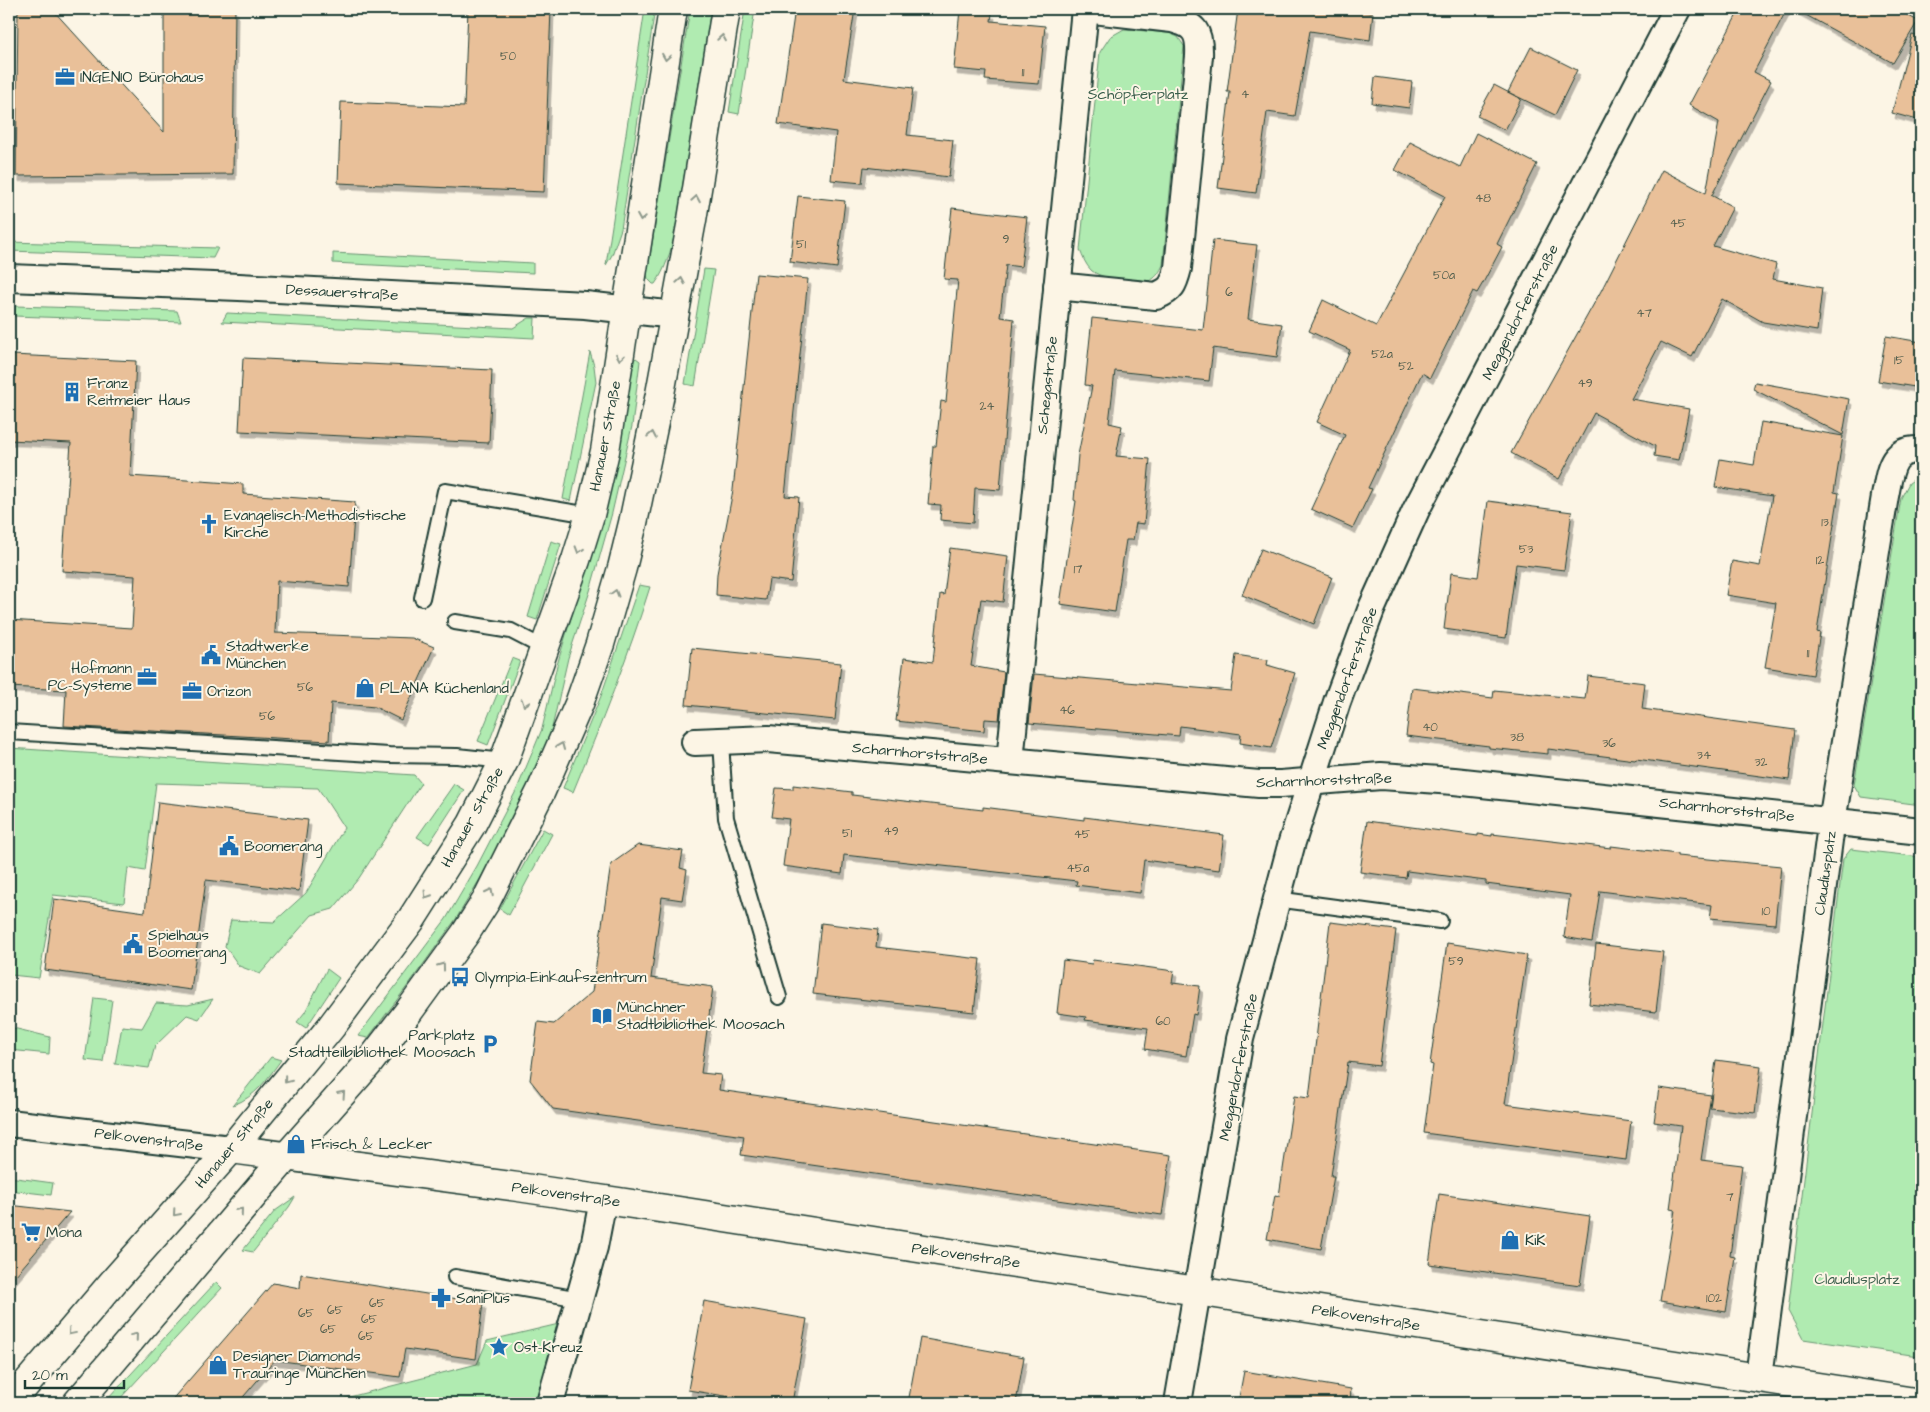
<svg xmlns="http://www.w3.org/2000/svg" width="1930" height="1412" font-family="'Architects Daughter',sans-serif">
<style>
.green{fill:#b0ebb1;stroke:#689472}
.building{fill:#e9c099;stroke:#1f3d34;filter:url(#shadow)}
.lines{fill:none;stroke-linecap:round;stroke-linejoin:round}
.service-casing{stroke:#1f3d34;stroke-width:18}
.minor-casing{stroke:#1f3d34;stroke-width:30}
.tertiary-casing{stroke:#1f3d34;stroke-width:31}
.secondary-casing{stroke:#1f3d34;stroke-width:31}
.service{stroke:#fcf5e5;stroke-width:14}
.minor{stroke:#fcf5e5;stroke-width:26}
.tertiary{stroke:#fcf5e5;stroke-width:28}
.secondary{stroke:#fcf5e5;stroke-width:28}
.oneway{stroke:#8e998c}
.labels{text-anchor:middle;stroke-width:4;stroke-linejoin:round;paint-order:stroke}
.number-label{font-size:12px;fill:#525e4d}
.poi-label{font-size:15px;fill:#1f3d34;stroke:#fcf5e5;text-anchor:start}
.park-label{font-size:15px;fill:#3c604d;stroke:#fcf5e5}
.street-label{font-size:15px;fill:#1f3d34;stroke:#fcf5e5}
</style>
<defs>
<filter id="shadow"><feDropShadow dx="3" dy="5.5" stdDeviation="0" flood-color="#0004"/></filter>
</defs>
<rect width="100%" height="100%" fill="#fcf5e5"/>
<filter id="ink" filterUnits="userSpaceOnUse"><feTurbulence type="fractalNoise" baseFrequency=".02" numOctaves="2"/><feDisplacementMap in="SourceGraphic" scale="10" xChannelSelector="R" yChannelSelector="G"/><feConvolveMatrix kernelMatrix="1 2 1 2 8 2 1 2 1" color-interpolation-filters="sRGB"/></filter>
<g filter="url(#ink)">
<g class="green">
<polygon points="645,9 655,9 621,229 612,255 606,265"/>
<path d="M690,9H711L675,233C671,250 666,269 655,284H653L648,279L647,275Z"/>
<polygon points="745,9 755,9 739,114 729,112"/>
<path d="M1124,29L1169,33L1178,37L1184,46L1163,265C1160,271 1157,277 1151,280C1140,285 1100,279 1091,270C1086,265 1083,258 1080,250L1100,52L1110,37Z"/>
<polygon points="9,242 218,248 213,258 9,251"/>
<polygon points="333,253 533,263 533,273 333,263"/>
<polygon points="704,269 714,270 695,386 685,384"/>
<polygon points="15,306 177,311 181,322 14,316"/>
<polygon points="227,313 513,328 529,318 535,318 534,338 222,322"/>
<polygon points="590,352 594,366 596,382 571,501 563,499"/>
<polygon points="636,358 640,361 632,426 612,513 590,591 568,658 551,732 534,773 509,826 480,879 456,919 409,984 368,1038 358,1036 446,919 477,866 517,789 535,746 542,729 557,665 582,581 623,423 634,360"/>
<polygon points="1921,475 1921,805 1861,797 1854,785 1901,498 1909,483"/>
<polygon points="551,541 561,544 537,620 528,617"/>
<path d="M639,585L650,587C628,657 601,724 573,792L563,788L601,696Z"/>
<polygon points="512,658 520,661 488,745 478,741"/>
<polygon points="9,748 414,775 421,783 359,878 333,909 312,915 260,974 239,966 225,946 231,920 274,922 306,893 344,828 318,788 156,783 145,871 128,868 124,903 53,895 39,978 11,975 9,993"/>
<polygon points="454,784 464,790 429,844 417,837"/>
<polygon points="543,829 552,834 509,915 500,909"/>
<polygon points="1851,849 1921,857 1921,1353 1918,1356 1803,1339 1788,1311 1843,859"/>
<polygon points="327,969 339,978 306,1028 297,1022 305,1012"/>
<polygon points="94,998 112,1000 103,1062 85,1060"/>
<polygon points="213,999 199,1019 187,1015 155,1046 149,1068 115,1064 122,1026 142,1028 156,1003 188,1005"/>
<polygon points="9,1027 50,1037 49,1054 9,1050"/>
<path d="M271,1057L281,1060C267,1079 256,1097 233,1105Z"/>
<polygon points="9,1177 53,1183 51,1195 9,1190"/>
<polygon points="295,1197 289,1207 253,1252 243,1250 275,1211"/>
<polygon points="216,1282 222,1288 116,1403 109,1403 106,1401"/>
<polygon points="563,1323 539,1403 326,1403 477,1364 487,1341"/>
</g>
<g class="building">
<polygon points="18,9 52,9 164,132 164,9 235,9 233,174 16,176"/>
<polygon points="468,9 551,9 544,192 338,183 341,102 464,107"/>
<polygon points="795,9 855,9 844,79 913,88 907,135 953,140 949,177 864,167 862,183 831,180 836,132 778,124"/>
<polygon points="1238,9 1341,9 1373,13 1370,40 1310,31 1295,116 1267,112 1256,193 1218,188 1230,92 1227,92"/>
<polygon points="1740,9 1787,9 1754,72 1771,81 1712,195 1711,195 1733,207 1713,246 1776,264 1773,279 1822,288 1817,331 1763,322 1722,299 1692,357 1661,342 1631,399 1689,409 1679,460 1654,456 1655,446 1594,413 1559,479 1511,453 1601,291 1662,170 1706,193 1719,122 1689,105"/>
<polygon points="1795,9 1896,9 1918,21 1893,63"/>
<polygon points="960,10 992,13 991,21 1045,26 1039,84 985,80 986,72 954,69"/>
<polygon points="1912,35 1921,37 1921,121 1892,113"/>
<polygon points="1531,47 1577,70 1555,115 1508,92"/>
<polygon points="1375,77 1412,82 1409,108 1372,103"/>
<polygon points="1494,85 1521,99 1505,130 1477,116"/>
<polygon points="1476,133 1537,164 1497,244 1502,247 1484,281 1477,293 1473,291 1430,378 1422,373 1368,488 1372,489 1353,528 1311,509 1345,435 1317,422 1350,350 1309,331 1323,300 1376,326 1445,196 1395,170 1410,142 1460,167"/>
<polygon points="798,196 845,201 837,268 790,262"/>
<polygon points="952,208 1027,217 1021,267 1006,265 1000,317 1014,319 1000,490 975,488 973,523 940,520 941,505 928,504 933,446 936,446 941,401 946,402 958,280 944,279"/>
<polygon points="1213,240 1257,245 1248,319 1282,324 1277,357 1213,348 1209,381 1115,371 1109,423 1122,426 1116,456 1150,459 1144,524 1136,523 1133,540 1126,540 1115,612 1060,604 1076,501 1074,500 1078,455 1092,386 1085,385 1092,318 1203,330"/>
<polygon points="756,274 808,279 785,496 799,497 791,582 769,579 766,600 716,595 717,574 733,490"/>
<polygon points="1886,336 1921,342 1921,388 1878,381"/>
<polygon points="12,355 136,361 130,476 243,484 243,494 355,502 349,587 277,581 275,633 412,638 434,647 401,720 375,707 331,703 329,741 64,726 66,690 9,687 9,620 132,628 135,576 62,571 71,443 9,440"/>
<polygon points="243,358 492,370 489,443 239,431"/>
<polygon points="1755,382 1849,399 1843,435 1753,389"/>
<polygon points="1761,422 1843,436 1834,492 1839,493 1817,632 1820,633 1813,675 1765,667 1776,603 1726,595 1732,561 1760,566 1772,496 1715,487 1720,459 1754,465"/>
<polygon points="1488,501 1572,512 1564,570 1516,564 1506,638 1444,629 1451,573 1478,577"/>
<polygon points="950,548 1008,556 1003,602 981,599 971,666 1004,672 999,720 985,719 984,731 896,721 904,658 933,662 940,594 944,595"/>
<polygon points="1261,549 1332,577 1314,624 1242,595"/>
<polygon points="692,648 841,663 835,720 686,705"/>
<polygon points="1236,655 1268,660 1267,665 1295,673 1271,748 1240,743 1241,734 1180,726 1179,736 1029,723 1034,674 1231,691"/>
<polygon points="1588,676 1645,683 1642,709 1795,730 1789,780 1636,759 1635,760 1548,749 1548,754 1489,748 1489,746 1406,736 1412,688 1493,698 1494,690 1585,699"/>
<polygon points="793,785 852,792 852,795 983,810 983,807 1084,820 1084,817 1224,835 1219,870 1144,860 1140,893 1076,885 1077,881 844,855 842,874 783,866 789,819 772,817 776,788 793,789"/>
<polygon points="158,802 308,820 299,891 206,880 191,990 45,970 54,899 145,912"/>
<polygon points="1367,821 1478,836 1478,834 1492,836 1492,834 1611,848 1611,846 1677,854 1677,856 1781,866 1775,924 1710,918 1712,905 1600,891 1592,942 1564,937 1570,895 1486,884 1486,881 1407,871 1406,878 1360,872"/>
<polygon points="638,845 683,851 680,868 687,870 682,900 662,897 651,978 713,987 701,1073 721,1075 719,1090 1171,1155 1162,1215 741,1155 744,1136 553,1109 530,1080 538,1022 554,1024 592,992 611,864"/>
<polygon points="1330,922 1396,930 1379,1066 1348,1062 1331,1176 1334,1176 1321,1249 1267,1239 1275,1195 1279,1196 1294,1096 1309,1098"/>
<polygon points="821,923 878,930 876,947 980,959 974,1012 813,994"/>
<polygon points="1447,943 1527,955 1505,1104 1631,1121 1626,1160 1424,1133 1433,1065 1430,1064"/>
<polygon points="1596,944 1663,952 1656,1012 1589,1004"/>
<polygon points="1063,960 1092,964 1093,960 1174,971 1172,983 1200,986 1196,1015 1193,1014 1186,1056 1145,1049 1148,1028 1085,1020 1086,1017 1057,1013"/>
<polygon points="1716,1060 1761,1066 1755,1113 1710,1108"/>
<polygon points="1659,1088 1711,1095 1701,1160 1742,1165 1730,1256 1735,1257 1726,1312 1660,1301 1675,1210 1670,1209 1681,1126 1654,1122"/>
<polygon points="1439,1194 1590,1216 1580,1285 1429,1264"/>
<polygon points="9,1205 70,1212 9,1283"/>
<polygon points="301,1274 483,1303 476,1359 405,1349 400,1377 275,1360 238,1403 169,1403 273,1283 300,1288"/>
<polygon points="704,1301 807,1319 792,1403 768,1403 688,1390"/>
<polygon points="920,1338 1024,1357 1016,1403 908,1403"/>
<polygon points="1244,1371 1351,1389 1350,1403 1238,1403"/>
</g>
<g class="lines">
<defs>
<g id="service">
<polyline points="422,598 445,491 590,515"/>
<polyline points="455,622 511,631 544,648"/>
<polyline points="9,732 389,755 457,756 504,761"/>
<polyline points="721,742 726,818 779,997"/>
<polyline points="1276,899 1440,921"/>
<polyline points="455,1277 580,1299"/>
</g>
<g id="minor">
<polyline points="9,278 239,287 585,305 675,315"/>
<path d="M1057,286L1156,296C1172,290 1174,284 1178,268L1199,56C1200,32 1195,25 1172,19L1085,9"/>
<polyline points="695,742 768,739 1259,784 1281,784 1381,776 1454,781 1921,831"/>
<polyline points="1010,761 1085,9"/>
<polyline points="9,1123 231,1149"/>
<path d="M1759,1377L1829,840L1885,496C1890,472 1890,448 1921,450"/>
<polyline points="550,1403 594,1247 603,1200"/>
<polyline points="1178,1403 1240,1039 1292,842 1337,702 1371,610 1416,510 1677,9"/>
</g>
<polyline id="tertiary" points="231,1149 518,1187 666,1209 1921,1403"/>
<g id="secondary">
<polyline points="10,1403 114,1281 231,1149 331,1027 411,920 472,824 504,761 576,560 590,515 605,451 673,9"/>
<polyline points="77,1403 286,1157 368,1064 409,1011 465,934 486,901 541,791 579,704 600,644 622,568 633,523 660,394 692,220 726,9"/>
</g>
</defs>
<use href="#service" class="service-casing"/>
<use href="#minor" class="minor-casing"/>
<use href="#tertiary" class="tertiary-casing"/>
<use href="#secondary" class="secondary-casing"/>
<use href="#service" class="service"/>
<use href="#minor" class="minor"/>
<use href="#tertiary" class="tertiary"/>
<use href="#secondary" class="secondary"/>
</g>
<defs><path id="oneway-chevron" d="M-2-3.5L2.5 0L-2 3.5" fill="none" stroke-width="1.6" stroke-linecap="round" stroke-linejoin="round" transform="scale(1.25)"/></defs>
<g class="oneway">
<use href="#oneway-chevron" transform="translate(722 38) rotate(-81)"/>
<use href="#oneway-chevron" transform="translate(666 57) rotate(99)"/>
<use href="#oneway-chevron" transform="translate(696 199) rotate(-80)"/>
<use href="#oneway-chevron" transform="translate(641 218) rotate(99)"/>
<use href="#oneway-chevron" transform="translate(681 281) rotate(-80)"/>
<use href="#oneway-chevron" transform="translate(620 357) rotate(99)"/>
<use href="#oneway-chevron" transform="translate(652 435) rotate(-79)"/>
<use href="#oneway-chevron" transform="translate(579 550) rotate(107)"/>
<use href="#oneway-chevron" transform="translate(615 593) rotate(-74)"/>
<use href="#oneway-chevron" transform="translate(525 703) rotate(110)"/>
<use href="#oneway-chevron" transform="translate(561 746) rotate(-67)"/>
<use href="#oneway-chevron" transform="translate(490 892) rotate(-63)"/>
<use href="#oneway-chevron" transform="translate(427 895) rotate(122)"/>
<use href="#oneway-chevron" transform="translate(442 966) rotate(-54)"/>
<use href="#oneway-chevron" transform="translate(287 1080) rotate(129)"/>
<use href="#oneway-chevron" transform="translate(342 1094) rotate(-48)"/>
<use href="#oneway-chevron" transform="translate(240 1211) rotate(-50)"/>
<use href="#oneway-chevron" transform="translate(176 1213) rotate(131)"/>
<use href="#oneway-chevron" transform="translate(71 1332) rotate(130)"/>
<use href="#oneway-chevron" transform="translate(135 1336) rotate(-50)"/>
</g>
</g>
<defs>
<symbol id="office-bare" viewBox="-9 -9 18 18"><path d="M-6-3h4V-5.5h4V-3h4V5H-6ZM-1-4.5V-3h2v-1.5ZM-6 0V1H6V0Z" fill="#1f6fb2" stroke="#fcf5e5" stroke-width="2.5" paint-order="stroke"/></symbol>
<symbol id="building-bare" viewBox="-9 -9 18 18"><path d="M-4-6H4V6H1V3H-1V6H-4ZM-2.5-4.3h1.7v1.8h-1.7ZM.8-4.3h1.7v1.8H.8ZM-2.5-1h1.7V.8h-1.7ZM.8-1h1.7V.8H.8Z" fill="#1f6fb2" stroke="#fcf5e5" stroke-width="2.5" paint-order="stroke"/></symbol>
<symbol id="church-bare" viewBox="-9 -9 18 18"><path d="M-1.2-6h2.4v3.5h3.3v2.4h-3.3V6h-2.4V-.1h-3.3v-2.4h3.3Z" fill="#1f6fb2" stroke="#fcf5e5" stroke-width="2.5" paint-order="stroke"/></symbol>
<symbol id="civic-bare" viewBox="-9 -9 18 18"><path d="M-.6-6.5H3V-4.5H.6V-3L4-1V1h2V6H-6V1h2V-1L-.6-3ZM-1.2 2.5V6h2.4V2.5Z" fill="#1f6fb2" stroke="#fcf5e5" stroke-width="2.5" paint-order="stroke"/></symbol>
<symbol id="shop-bare" viewBox="-9 -9 18 18"><path d="M-5-2.5h2.3a2.7 3.5 0 0 1 5.4 0H5L5.5 6h-11ZM-1.5-2.5h3a1.5 2.3 0 0 0-3 0Z" fill="#1f6fb2" stroke="#fcf5e5" stroke-width="2.5" paint-order="stroke"/></symbol>
<symbol id="bus-bare" viewBox="-9 -9 18 18"><path d="M-5-6H5V4H4V6H2V4H-2V6H-4V4H-5ZM-3.5-4V0h7V-4ZM-3.5 1.2v1.5H-2V1.2ZM2 1.2v1.5H3.5V1.2Z" fill="#1f6fb2" stroke="#fcf5e5" stroke-width="2.5" paint-order="stroke"/></symbol>
<symbol id="library-bare" viewBox="-9 -9 18 18"><path d="M-6-4Q-3-5.5-.7-3.5V5Q-3 3-6 4ZM6-4Q3-5.5 .7-3.5V5Q3 3 6 4Z" fill="#1f6fb2" stroke="#fcf5e5" stroke-width="2.5" paint-order="stroke"/></symbol>
<symbol id="parking-bare" viewBox="-9 -9 18 18"><path d="M-3.5-5.5H1a3.5 3.5 0 0 1 0 7H-1V5.5H-3.5ZM-1-3.4V-.6H.8a1.4 1.4 0 0 0 0-2.8Z" fill="#1f6fb2" stroke="#fcf5e5" stroke-width="2.5" paint-order="stroke"/></symbol>
<symbol id="supermarket-bare" viewBox="-9 -9 18 18"><path d="M-6-5.5h2.5l.6 2H6L4.5 2H-2.5L-4.4-4H-6ZM-1.5 3.2a1.3 1.3 0 1 0 .1 0ZM3 3.2a1.3 1.3 0 1 0 .1 0Z" fill="#1f6fb2" stroke="#fcf5e5" stroke-width="2.5" paint-order="stroke"/></symbol>
<symbol id="pharmacy-bare" viewBox="-9 -9 18 18"><path d="M-2-6h4v4h4v4h-4v4h-4v-4h-4v-4h4Z" fill="#1f6fb2" stroke="#fcf5e5" stroke-width="2.5" paint-order="stroke"/></symbol>
<symbol id="sight-bare" viewBox="-9 -9 18 18"><path d="M0-6L1.8-2.2L6-1.7L2.9 1.2L3.7 5.4L0 3.3L-3.7 5.4L-2.9 1.2L-6-1.7L-1.8-2.2Z" fill="#1f6fb2" stroke="#fcf5e5" stroke-width="2.5" paint-order="stroke"/></symbol>
</defs>
<g fill-rule="evenodd">
<use href="#office-bare" x="51" y="63" width="28" height="28"/>
<use href="#building-bare" x="58" y="378" width="28" height="28"/>
<use href="#church-bare" x="195" y="510" width="28" height="28"/>
<use href="#civic-bare" x="197" y="641" width="28" height="28"/>
<use href="#office-bare" x="133" y="663" width="28" height="28"/>
<use href="#shop-bare" x="351" y="674" width="28" height="28"/>
<use href="#office-bare" x="178" y="677" width="28" height="28"/>
<use href="#civic-bare" x="215" y="832" width="28" height="28"/>
<use href="#civic-bare" x="119" y="930" width="28" height="28"/>
<use href="#bus-bare" x="446" y="963" width="28" height="28"/>
<use href="#library-bare" x="588" y="1002" width="28" height="28"/>
<use href="#parking-bare" x="476" y="1030" width="28" height="28"/>
<use href="#shop-bare" x="282" y="1130" width="28" height="28"/>
<use href="#supermarket-bare" x="17" y="1218" width="28" height="28"/>
<use href="#shop-bare" x="1496" y="1226" width="28" height="28"/>
<use href="#pharmacy-bare" x="427" y="1284" width="28" height="28"/>
<use href="#sight-bare" x="485" y="1333" width="28" height="28"/>
<use href="#shop-bare" x="204" y="1351" width="28" height="28"/>
</g>
<g class="labels">
<g class="number-label">
<text x="508" y="60">50</text>
<text x="1023" y="76">11</text>
<text x="1245" y="98">4</text>
<text x="1483" y="202">48</text>
<text x="1678" y="227">45</text>
<text x="1006" y="243">9</text>
<text x="801" y="248">51</text>
<text x="1444" y="279">50a</text>
<text x="1229" y="296">6</text>
<text x="1644" y="317">47</text>
<text x="1382" y="358">52a</text>
<text x="1899" y="364">15</text>
<text x="1406" y="370">52</text>
<text x="1585" y="387">49</text>
<text x="987" y="410">24</text>
<text x="1825" y="526">13</text>
<text x="1526" y="553">53</text>
<text x="1820" y="564">12</text>
<text x="1078" y="573">17</text>
<text x="1808" y="657">11</text>
<text x="305" y="691">56</text>
<text x="1067" y="714">46</text>
<text x="267" y="720">56</text>
<text x="1430" y="731">40</text>
<text x="1517" y="741">38</text>
<text x="1609" y="747">36</text>
<text x="1704" y="759">34</text>
<text x="1761" y="766">32</text>
<text x="891" y="835">49</text>
<text x="847" y="837">51</text>
<text x="1082" y="838">45</text>
<text x="1078" y="872">45a</text>
<text x="1766" y="915">10</text>
<text x="1456" y="965">59</text>
<text x="1163" y="1025">60</text>
<text x="1730" y="1201">7</text>
<text x="1714" y="1302">102</text>
<text x="377" y="1307">65</text>
<text x="335" y="1314">65</text>
<text x="306" y="1317">65</text>
<text x="369" y="1323">65</text>
<text x="328" y="1333">65</text>
<text x="366" y="1340">65</text>
</g>
<g class="poi-label">
<text x="80" y="82">INGENIO Bürohaus</text>
<text x="87" y="388">Franz<tspan x="87" dy="17">Reitmeier Haus</tspan></text>
<text x="224" y="520">Evangelisch-Methodistische<tspan x="224" dy="17">Kirche</tspan></text>
<text x="226" y="651">Stadtwerke<tspan x="226" dy="17">München</tspan></text>
<text x="132" y="673" text-anchor="end">Hofmann<tspan x="132" dy="17">PC-Systeme</tspan></text>
<text x="380" y="693">PLANA Küchenland</text>
<text x="207" y="696">Orizon</text>
<text x="244" y="851">Boomerang</text>
<text x="148" y="940">Spielhaus<tspan x="148" dy="17">Boomerang</tspan></text>
<text x="475" y="982">Olympia-Einkaufszentrum</text>
<text x="617" y="1012">Münchner<tspan x="617" dy="17">Stadtbibliothek Moosach</tspan></text>
<text x="475" y="1040" text-anchor="end">Parkplatz<tspan x="475" dy="17">Stadtteilbibliothek Moosach</tspan></text>
<text x="311" y="1149">Frisch &amp; Lecker</text>
<text x="46" y="1237">Mona</text>
<text x="1525" y="1245">KiK</text>
<text x="456" y="1303">SaniPlus</text>
<text x="514" y="1352">Ost-Kreuz</text>
<text x="233" y="1361">Designer Diamonds<tspan x="233" dy="17">Trauringe München</tspan></text>
</g>
<g class="park-label">
<text x="1138" y="99">Schöpferplatz</text>
<text x="1857" y="1284">Claudiusplatz</text>
</g>
<g class="street-label">
<text transform="translate(342 292) rotate(3)" y="5">Dessauerstraße</text>
<text transform="translate(1520 312) rotate(-63)" y="5">Meggendorferstraße</text>
<text transform="translate(1047 385) rotate(-84)" y="5">Schegastraße</text>
<text transform="translate(605 436) rotate(-79)" y="5">Hanauer Straße</text>
<text transform="translate(1347 678) rotate(-70)" y="5">Meggendorferstraße</text>
<text transform="translate(920 753) rotate(5)" y="5">Scharnhorststraße</text>
<text transform="translate(1324 780) rotate(-2)" y="5">Scharnhorststraße</text>
<text transform="translate(1727 809) rotate(6)" y="5">Scharnhorststraße</text>
<text transform="translate(472 817) rotate(-61)" y="5">Hanauer Straße</text>
<text transform="translate(1825 873) rotate(-82)" y="5">Claudiusplatz</text>
<text transform="translate(1238 1067) rotate(-79)" y="5">Meggendorferstraße</text>
<text transform="translate(149 1139) rotate(7)" y="5">Pelkovenstraße</text>
<text transform="translate(234 1143) rotate(-50)" y="5">Hanauer Straße</text>
<text transform="translate(566 1194) rotate(8)" y="5">Pelkovenstraße</text>
<text transform="translate(966 1255) rotate(8)" y="5">Pelkovenstraße</text>
<text transform="translate(1366 1317) rotate(9)" y="5">Pelkovenstraße</text>
</g>
</g>
<rect width="1930" height="1412" fill="none" stroke="#fcf5e5" stroke-width="30"/>
<rect x="15" y="15" width="1900" height="1382" fill="none" stroke="#1f3d34" stroke-width="2" filter="url(#ink)"/>
<path d="M25 1380v8h99v-8" fill="none" stroke="#1f3d34" stroke-width="2.5"/>
<text x="32" y="1380" font-size="15" fill="#1f3d34" stroke="#fcf5e5" stroke-width="4" paint-order="stroke">20 m</text>
</svg>
